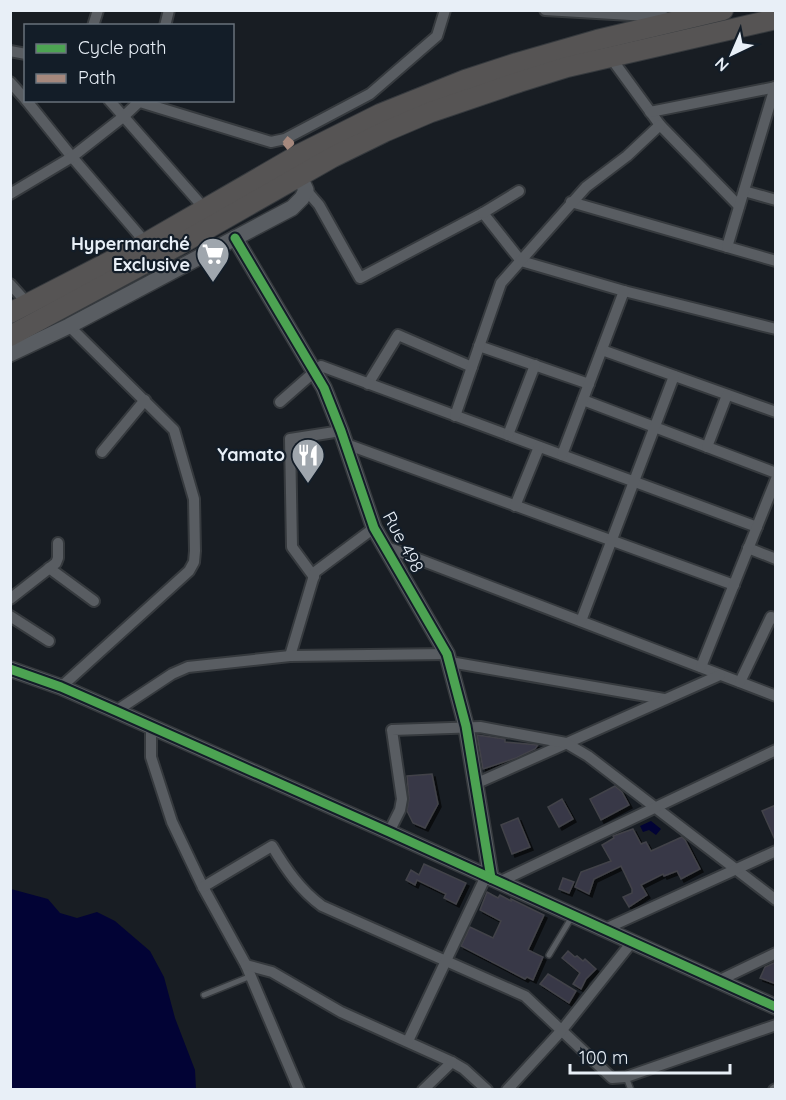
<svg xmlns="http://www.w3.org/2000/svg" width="786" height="1100" font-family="Quicksand,sans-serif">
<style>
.water{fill:#020335}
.building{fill:#393847;stroke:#424349;stroke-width:1.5;filter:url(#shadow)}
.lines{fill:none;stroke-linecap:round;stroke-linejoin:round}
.lane-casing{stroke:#363a3e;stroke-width:8}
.street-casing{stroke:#363a3e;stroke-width:14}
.secondary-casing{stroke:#363a3e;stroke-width:18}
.highway-casing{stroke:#363a3e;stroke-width:22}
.lane{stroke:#595d62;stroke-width:5}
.street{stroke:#595d62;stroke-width:10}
.secondary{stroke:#595d62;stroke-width:15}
.highway{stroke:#565454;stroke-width:20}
.quiet{stroke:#a5887d;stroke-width:8;stroke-dasharray:15 8;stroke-linecap:butt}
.cycleway-casing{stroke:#131d28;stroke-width:13}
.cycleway{stroke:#4ca352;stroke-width:9}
.labels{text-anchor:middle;stroke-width:4.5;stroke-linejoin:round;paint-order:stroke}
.poi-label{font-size:18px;font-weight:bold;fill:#e8eff7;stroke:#131d28;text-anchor:end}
.street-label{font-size:18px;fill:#e8eff7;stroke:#131d28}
</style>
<defs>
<filter id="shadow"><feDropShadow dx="3" dy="3" stdDeviation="0" flood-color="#0009"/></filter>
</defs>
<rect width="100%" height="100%" fill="#181d23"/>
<g class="water">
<polygon points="651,821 661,829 656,835 649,830 643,832 640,826"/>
<polygon points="11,889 48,899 60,913 77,918 97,912 115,921 150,951 164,977 175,1018 195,1070 196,1089 11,1089"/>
</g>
<g class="building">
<polygon points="477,735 505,739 505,742 538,745 535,749 516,758 483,769"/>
<polygon points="432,774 438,804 425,828 413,823 407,811 409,798 407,776"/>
<polygon points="615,786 622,792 629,805 601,820 590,799"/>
<polygon points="562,799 573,819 559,827 548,807"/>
<polygon points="776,805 776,842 762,811"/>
<polygon points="518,818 530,847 512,854 501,825"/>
<polygon points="633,829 641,844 646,842 651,851 682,837 685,840 700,869 681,879 677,871 664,876 663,874 641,885 647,895 629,907 623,897 632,893 632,889 621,866 594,879 589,894 575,887 581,872 611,861 602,845 614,838 613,836"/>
<polygon points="424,864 466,883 456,904 444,898 446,894 417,880 415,885 406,880 411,870 419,875"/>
<polygon points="563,878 574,882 569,893 559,889"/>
<polygon points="487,892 498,898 500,895 511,901 511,899 544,915 528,950 543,957 533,980 527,977 525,979 461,946 470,927 493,938 501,921 480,910"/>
<polygon points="568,951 575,957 577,956 583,961 585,959 596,969 586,979 581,989 573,984 580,973 562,958"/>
<polygon points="776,962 776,984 760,978 765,967"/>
<polygon points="548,974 576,991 569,1003 540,984"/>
</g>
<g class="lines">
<defs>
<g id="lane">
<polyline points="549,955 573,915"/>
<polyline points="204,995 251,976"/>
<polyline points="626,1077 631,1090"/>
</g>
<g id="street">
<polyline points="545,10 665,17"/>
<polyline points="93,26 98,10"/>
<polyline points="165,26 169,10"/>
<polyline points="10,51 26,54"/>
<polyline points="611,58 660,125 739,206"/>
<polyline points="10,82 26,100"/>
<polyline points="26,100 72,157 146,243"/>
<polyline points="109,100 204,208"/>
<polyline points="140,102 271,142 285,139 370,94 437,36 445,10"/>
<polyline points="650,112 776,87"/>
<polyline points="306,190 319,205 360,278 483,213 521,261 624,291 776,329"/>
<polyline points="744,191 776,200"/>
<polyline points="10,194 72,157 123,117 141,100"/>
<polyline points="571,202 776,261"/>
<polyline points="483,213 519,191"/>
<polyline points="727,247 775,87"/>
<polyline points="10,284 28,304"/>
<polyline points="479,346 589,384"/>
<polyline points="602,350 776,412"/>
<polyline points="368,384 398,335 472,367"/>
<polyline points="583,400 776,473"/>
<polyline points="280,402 321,366 757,527"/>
<polyline points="455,416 501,283 586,187 627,156 660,125"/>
<polyline points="508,435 535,365"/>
<polyline points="346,444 734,585"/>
<polyline points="707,447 727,395"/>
<polyline points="102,452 145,400"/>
<polyline points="562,455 624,291"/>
<polyline points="515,506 539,447"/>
<polyline points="384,546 776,696"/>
<polyline points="748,548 776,559"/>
<polyline points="49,568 94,601"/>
<polyline points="314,577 292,547 290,439 341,431"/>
<polyline points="10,599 56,563 58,558 58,543"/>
<polyline points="10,616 49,641"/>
<polyline points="581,621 674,376"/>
<polyline points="290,656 315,572 374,528"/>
<polyline points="450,662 664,699"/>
<polyline points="701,667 776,479"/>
<polyline points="740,682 771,617 776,619"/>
<polyline points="61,687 189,571 194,562 195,551 194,499 174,430 69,326"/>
<polyline points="116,711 172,674 188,667 290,656 447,654"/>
<polyline points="151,726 151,757 172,822 203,887 246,965 299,1090"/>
<polyline points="475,784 720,675"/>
<polyline points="389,832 400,810 402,799 392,730 480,727 566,743 588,756 776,900"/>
<polyline points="499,882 776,750"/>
<path d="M203,887L272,846C286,869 300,890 322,906L525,996L612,1078L626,1077L776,1025"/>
<polyline points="605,929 776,851"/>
<polyline points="246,965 272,972 341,1012 452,1062 464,1069 487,1090"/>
<polyline points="720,980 776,953"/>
<polyline points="408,1041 486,876"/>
<polyline points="423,1090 452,1062"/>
<polyline points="507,1090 562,1030 632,942"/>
<polyline points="774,1090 776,1089"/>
</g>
<g id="secondary">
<polyline points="235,238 324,388 341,431 374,528 447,654 466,726 491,878"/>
<polyline points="10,354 69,326 292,208 302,198 306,190 300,177"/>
<polyline points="10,669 61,687 116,711 389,832 776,1007"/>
</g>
<g id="highway">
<polyline points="10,313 146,243 300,154 380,114 465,80 517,63 597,40 723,10"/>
<polyline points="10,336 177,246 333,157 384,132 431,112 519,82 567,67 776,19"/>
</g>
</defs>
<use href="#lane" class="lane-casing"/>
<use href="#street" class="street-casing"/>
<use href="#secondary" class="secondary-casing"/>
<use href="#highway" class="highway-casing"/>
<use href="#lane" class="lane"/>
<use href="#street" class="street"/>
<use href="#secondary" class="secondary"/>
<use href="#highway" class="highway"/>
<polyline class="quiet" points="285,147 290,143 285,139"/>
<defs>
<g id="cycleway">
<polyline points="235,238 324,388 341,431 374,528 447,654 466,726 491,878"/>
<polyline points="10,669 61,687 116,711 389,832 776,1007"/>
</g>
</defs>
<use href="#cycleway" class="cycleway-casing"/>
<use href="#cycleway" class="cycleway"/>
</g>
<defs>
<symbol id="supermarket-pin" viewBox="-11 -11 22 30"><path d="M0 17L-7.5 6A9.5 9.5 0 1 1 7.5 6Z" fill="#9fa6ad" stroke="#131d28"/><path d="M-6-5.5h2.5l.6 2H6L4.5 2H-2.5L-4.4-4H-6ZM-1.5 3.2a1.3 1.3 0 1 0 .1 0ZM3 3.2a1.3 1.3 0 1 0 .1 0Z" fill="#fff"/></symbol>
<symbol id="restaurant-pin" viewBox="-11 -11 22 30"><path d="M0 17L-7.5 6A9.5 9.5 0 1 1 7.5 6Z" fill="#9fa6ad" stroke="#131d28"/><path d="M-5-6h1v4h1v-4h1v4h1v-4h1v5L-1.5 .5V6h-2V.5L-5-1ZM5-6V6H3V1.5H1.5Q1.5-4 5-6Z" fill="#fff"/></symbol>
</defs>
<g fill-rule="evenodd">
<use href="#supermarket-pin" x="194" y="235" width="38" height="52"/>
<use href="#restaurant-pin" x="289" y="436" width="38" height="52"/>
</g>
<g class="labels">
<g class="poi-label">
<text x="190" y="250">Hypermarché<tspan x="190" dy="21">Exclusive</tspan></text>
<text x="285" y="461">Yamato</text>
</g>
<g class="street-label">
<text transform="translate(403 542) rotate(62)" y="6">Rue 498</text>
</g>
</g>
<rect width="786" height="1100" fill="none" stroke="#e8eff7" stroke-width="24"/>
<rect x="24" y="24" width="210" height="78" fill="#131d28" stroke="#68717b" stroke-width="1.5"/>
<rect x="36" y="44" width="30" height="9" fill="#4ca352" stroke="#68717b" stroke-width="1.5"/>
<text x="78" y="54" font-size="18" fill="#e8eff7">Cycle path</text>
<rect x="36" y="74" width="30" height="9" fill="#a5887d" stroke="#68717b" stroke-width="1.5"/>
<text x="78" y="84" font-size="18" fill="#e8eff7">Path</text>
<g transform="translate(732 54) rotate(224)" stroke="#131d28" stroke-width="4.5" paint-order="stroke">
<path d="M0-4.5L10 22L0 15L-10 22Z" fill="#e8eff7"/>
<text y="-9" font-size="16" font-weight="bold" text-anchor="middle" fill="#e8eff7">N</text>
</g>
<path d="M570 1064v9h160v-9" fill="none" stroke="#e8eff7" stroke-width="3"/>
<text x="579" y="1064" font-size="18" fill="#e8eff7" stroke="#131d28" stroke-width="4.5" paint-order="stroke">100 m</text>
</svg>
